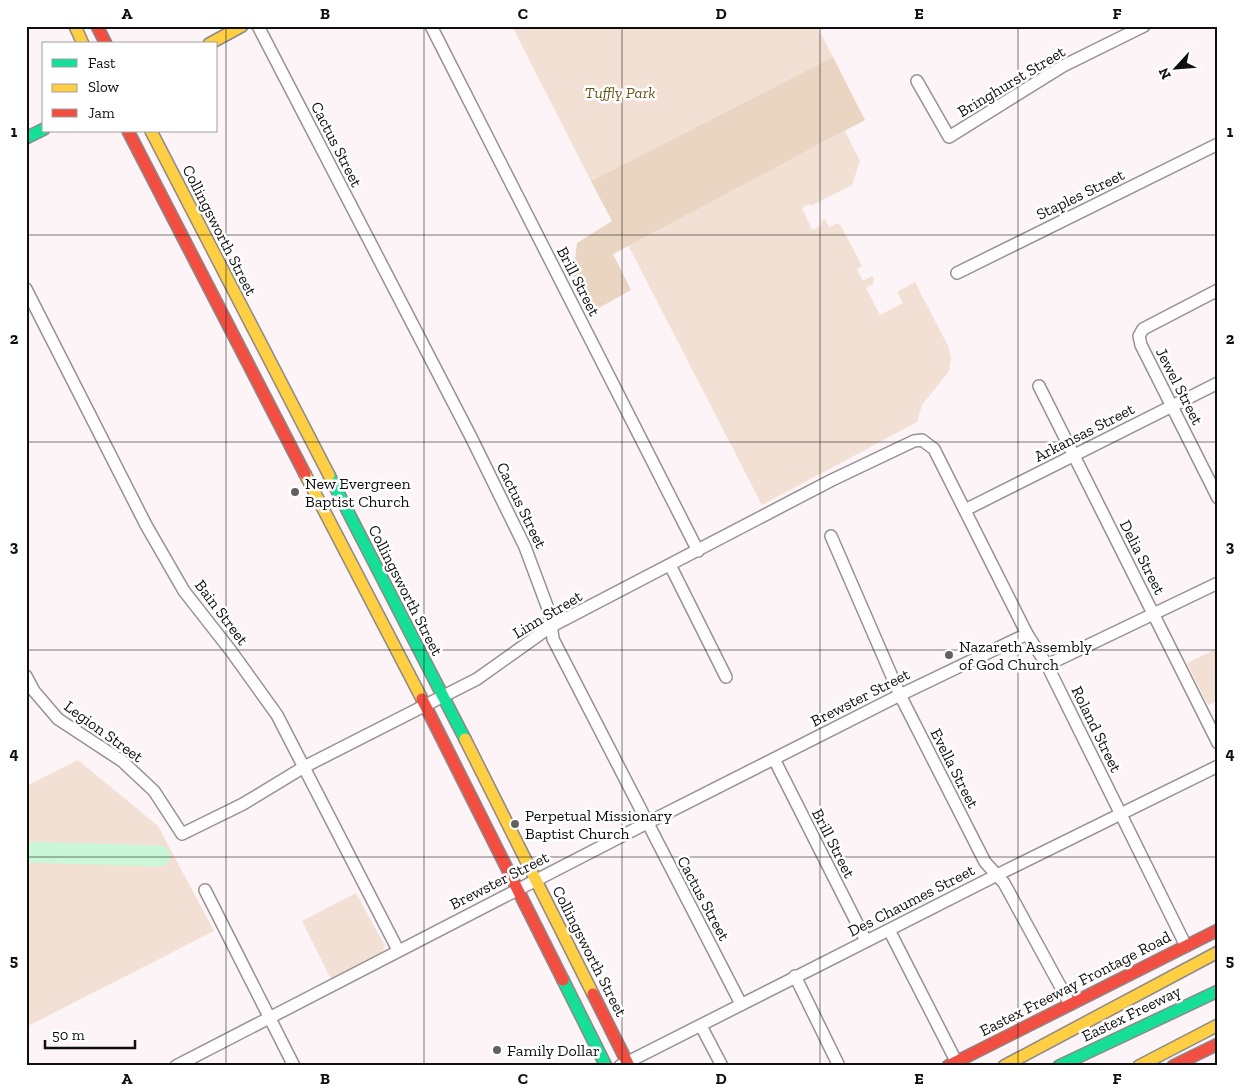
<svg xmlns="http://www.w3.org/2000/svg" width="1244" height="1092" font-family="'Zilla Slab',serif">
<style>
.green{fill:#f3e0d4}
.forest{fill:#ead5c2}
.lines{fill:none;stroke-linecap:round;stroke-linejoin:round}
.river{stroke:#caf7d8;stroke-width:21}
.street-casing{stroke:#969293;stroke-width:14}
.fast-casing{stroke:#8c898a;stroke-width:14}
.slow-casing{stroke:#8c898a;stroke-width:14}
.jam-casing{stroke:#8c898a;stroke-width:14}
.street{stroke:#fffdfe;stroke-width:11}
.fast{stroke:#16e098;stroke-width:11}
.slow{stroke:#ffcf43;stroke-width:11}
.jam{stroke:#f24e42;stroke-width:11}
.grid{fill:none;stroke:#0f0f0f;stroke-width:1;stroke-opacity:0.55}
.poi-dot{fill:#625f60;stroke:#fff;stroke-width:2}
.labels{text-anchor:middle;stroke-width:5;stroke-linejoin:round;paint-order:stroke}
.street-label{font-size:16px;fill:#0f0f0f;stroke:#fff}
.park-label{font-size:16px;font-style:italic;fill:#69561c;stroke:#fff}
.poi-label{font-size:16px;fill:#0f0f0f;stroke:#fff;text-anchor:start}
.neatline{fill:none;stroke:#0f0f0f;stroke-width:2}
.grid-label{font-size:16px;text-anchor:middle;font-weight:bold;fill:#0f0f0f}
</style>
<rect width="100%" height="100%" fill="#fcf4f6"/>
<g class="green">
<polygon points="512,26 817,26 833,57 591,181"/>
<polygon points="845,131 860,161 852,185 811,206 809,204 802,208 812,230 822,225 821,222 825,219 829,227 838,223 841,226 862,266 857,269 863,281 872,276 874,278 873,284 866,288 880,315 903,303 897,292 915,282 949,348 951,358 949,371 922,405 917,422 762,505 628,245"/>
<polygon points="1218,648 1218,701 1208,705 1187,663"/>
<polygon points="78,760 158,826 214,931 26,1027 26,786"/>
<polygon points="356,893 385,946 382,954 331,979 302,921"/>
</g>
<polygon class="forest" points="833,57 865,120 613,254 631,290 590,313 573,279 577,243 612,221 591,181"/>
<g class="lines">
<polyline class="river" points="26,852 160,856"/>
<defs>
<g id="street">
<polyline points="258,26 471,437 525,547 550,614 553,639 741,1004"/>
<polyline points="431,26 698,551"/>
<polyline points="917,81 949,137 1063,66 1144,26"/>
<polyline points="957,273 1218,144"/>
<polyline points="26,289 146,525 184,591 231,651 277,715 398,950"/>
<polyline points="1218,290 1143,329 1139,336 1141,345 1218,498"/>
<polyline points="1039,386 1218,743"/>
<polyline points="965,510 1218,383"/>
<polyline points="831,536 900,695 985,862 1004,883 1070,1004"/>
<polyline points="670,565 726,677"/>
<polyline points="1047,665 1218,583"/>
<polyline points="26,676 34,691 58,719 122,761 154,791 182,834 243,804 304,767 477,679 550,627 832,480 914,441 922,440 934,449 1027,634 1047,665 1186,946"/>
<polyline points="774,759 866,941"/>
<polyline points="205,890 294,1066"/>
<polyline points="889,930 956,1061"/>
<polyline points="795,976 839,1066"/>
<polyline points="701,1026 722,1066"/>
<polyline points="176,1066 647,823 900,695 1027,634"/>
<polyline points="620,1066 997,875 1218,766"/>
</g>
<g id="fast">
<polyline points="26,138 44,129"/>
<polyline points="329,475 465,739"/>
<polyline points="563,980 606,1066"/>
<polyline points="1059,1066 1218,991"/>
</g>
<g id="slow">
<polyline points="75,26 83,44"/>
<polyline points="209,44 242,26"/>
<polyline points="151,131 329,475"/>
<polyline points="305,474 422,699"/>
<polyline points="465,739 593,994"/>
<polyline points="1004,1066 1218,952"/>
<polyline points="1139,1066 1218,1025"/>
</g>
<g id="jam">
<polyline points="97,26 106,44"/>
<polyline points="128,131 305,474"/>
<polyline points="422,699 563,980"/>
<polyline points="593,994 629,1066"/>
<polyline points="948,1066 1218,930"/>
<polyline points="1173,1066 1218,1044"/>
</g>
</defs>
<use href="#street" class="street-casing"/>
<use href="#fast" class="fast-casing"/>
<use href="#slow" class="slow-casing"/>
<use href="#jam" class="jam-casing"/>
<use href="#street" class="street"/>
<use href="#fast" class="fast"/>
<use href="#slow" class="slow"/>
<use href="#jam" class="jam"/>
</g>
<path class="grid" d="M226,26V1066M424,26V1066M622,26V1066M820,26V1066M1018,26V1066M26,235H1218M26,442H1218M26,650H1218M26,857H1218"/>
<g class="poi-dot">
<circle cx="295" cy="492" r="5"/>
<circle cx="949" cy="655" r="5"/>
<circle cx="515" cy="824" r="5"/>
<circle cx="497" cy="1050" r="5"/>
</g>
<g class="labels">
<g class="street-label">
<text transform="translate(1011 81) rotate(-31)" y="6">Bringhurst Street</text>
<text transform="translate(337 144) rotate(63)" y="6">Cactus Street</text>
<text transform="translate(1080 194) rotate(-26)" y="6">Staples Street</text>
<text transform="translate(220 230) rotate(63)" y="6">Collingsworth Street</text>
<text transform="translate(579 281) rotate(63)" y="6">Brill Street</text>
<text transform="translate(1180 386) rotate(63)" y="6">Jewel Street</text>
<text transform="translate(1084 432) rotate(-27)" y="6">Arkansas Street</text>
<text transform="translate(522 505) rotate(64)" y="6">Cactus Street</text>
<text transform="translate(1143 557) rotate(63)" y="6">Delia Street</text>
<text transform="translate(406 590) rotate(63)" y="6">Collingsworth Street</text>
<text transform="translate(222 612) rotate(53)" y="6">Bain Street</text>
<text transform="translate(547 614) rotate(-31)" y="6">Linn Street</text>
<text transform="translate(860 697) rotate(-27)" y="6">Brewster Street</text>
<text transform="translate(1097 729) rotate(64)" y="6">Roland Street</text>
<text transform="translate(104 731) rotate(36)" y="6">Legion Street</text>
<text transform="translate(955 768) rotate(63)" y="6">Evella Street</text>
<text transform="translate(834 843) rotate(63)" y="6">Brill Street</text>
<text transform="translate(499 880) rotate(-27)" y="6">Brewster Street</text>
<text transform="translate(704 898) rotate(62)" y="6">Cactus Street</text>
<text transform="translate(911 900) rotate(-27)" y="6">Des Chaumes Street</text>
<text transform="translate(590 951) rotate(63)" y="6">Collingsworth Street</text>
<text transform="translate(1075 983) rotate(-27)" y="6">Eastex Freeway Frontage Road</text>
<text transform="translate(1131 1013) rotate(-26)" y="6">Eastex Freeway</text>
</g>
<g class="park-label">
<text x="620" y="98">Tuffly Park</text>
</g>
<g class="poi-label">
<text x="305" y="489">New Evergreen<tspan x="305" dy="18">Baptist Church</tspan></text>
<text x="959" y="652">Nazareth Assembly<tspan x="959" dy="18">of God Church</tspan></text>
<text x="525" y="821">Perpetual Missionary<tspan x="525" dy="18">Baptist Church</tspan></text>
<text x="507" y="1056">Family Dollar</text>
</g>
</g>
<rect width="1244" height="1092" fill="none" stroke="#ffffff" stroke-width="55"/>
<rect x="42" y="42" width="175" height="90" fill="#ffffff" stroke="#9f9f9f"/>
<rect x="52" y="59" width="25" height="8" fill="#16e098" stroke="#9f9f9f"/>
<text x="88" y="68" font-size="15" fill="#0f0f0f">Fast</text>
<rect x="52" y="84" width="25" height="8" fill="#ffcf43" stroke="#9f9f9f"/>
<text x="88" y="92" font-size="15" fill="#0f0f0f">Slow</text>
<rect x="52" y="109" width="25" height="8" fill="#f24e42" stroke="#9f9f9f"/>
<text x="88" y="118" font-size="15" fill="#0f0f0f">Jam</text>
<g transform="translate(1176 68) rotate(244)" stroke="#ffffff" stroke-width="4" paint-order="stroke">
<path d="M0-4L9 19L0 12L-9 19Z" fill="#0f0f0f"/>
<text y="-8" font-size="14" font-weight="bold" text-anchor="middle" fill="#0f0f0f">N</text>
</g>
<path d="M45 1040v8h90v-8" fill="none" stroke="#0f0f0f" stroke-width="2.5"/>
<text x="52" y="1040" font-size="15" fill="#0f0f0f" stroke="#ffffff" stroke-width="4" paint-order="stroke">50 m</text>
<rect x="28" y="28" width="1188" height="1036" class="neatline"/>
<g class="grid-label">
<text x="127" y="19">A</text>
<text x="325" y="19">B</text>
<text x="523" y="19">C</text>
<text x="721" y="19">D</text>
<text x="919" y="19">E</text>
<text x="1117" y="19">F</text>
<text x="14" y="137">1</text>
<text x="1230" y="137">1</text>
<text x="14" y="344">2</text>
<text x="1230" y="344">2</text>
<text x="14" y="552">3</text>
<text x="1230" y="552">3</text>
<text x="14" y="759">4</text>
<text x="1230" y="759">4</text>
<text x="14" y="966">5</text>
<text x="1230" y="966">5</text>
<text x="127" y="1084">A</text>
<text x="325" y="1084">B</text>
<text x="523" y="1084">C</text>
<text x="721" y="1084">D</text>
<text x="919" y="1084">E</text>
<text x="1117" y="1084">F</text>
</g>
</svg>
